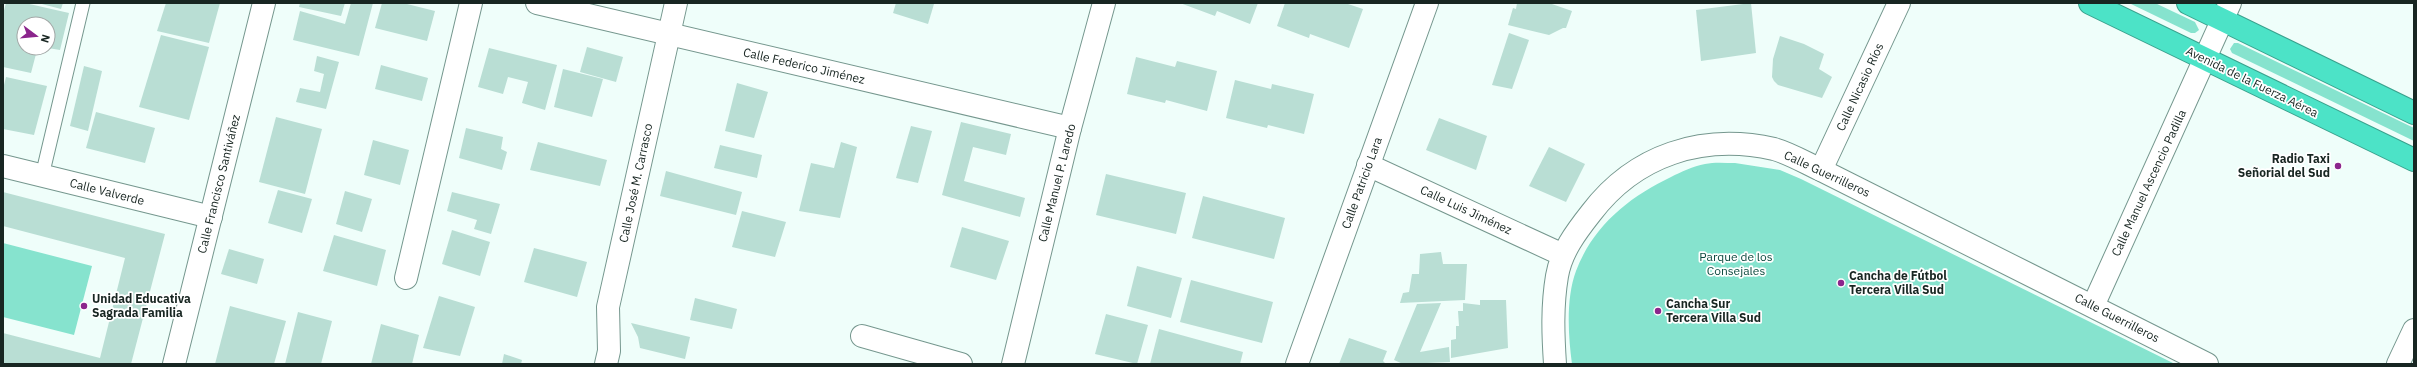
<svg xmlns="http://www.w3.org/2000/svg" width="2417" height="367" font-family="'IBM Plex Sans',sans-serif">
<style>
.green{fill:#86e3ce}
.building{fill:#b9ded4}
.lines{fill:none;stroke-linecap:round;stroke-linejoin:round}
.lane-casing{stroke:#75978e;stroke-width:15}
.street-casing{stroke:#75978e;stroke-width:24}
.highway-casing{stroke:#3aa18d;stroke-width:24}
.lane{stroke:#fff;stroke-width:13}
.street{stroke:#fff;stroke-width:22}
.highway{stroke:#4ce3c7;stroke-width:22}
.poi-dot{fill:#8b258c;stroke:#fff;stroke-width:1.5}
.labels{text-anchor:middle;stroke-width:3.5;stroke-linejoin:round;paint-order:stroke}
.street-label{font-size:12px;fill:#182622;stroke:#fff}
.poi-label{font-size:12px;font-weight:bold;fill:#182622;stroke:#fff;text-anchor:start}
.park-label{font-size:12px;fill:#0a483d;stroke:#fff}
</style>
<rect width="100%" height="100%" fill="#effefa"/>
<g class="green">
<polygon points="2129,3 2155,3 2195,22 2199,30 2195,33 2191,33"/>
<polygon points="2234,43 2238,43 2414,128 2414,141 2232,53 2230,49"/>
<path d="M1735,163L1780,170L1801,179L2175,364H1572C1568,335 1566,298 1576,271C1593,226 1629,197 1671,177C1681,172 1693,166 1705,164C1714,162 1725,163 1735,163Z"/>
<polygon points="3,243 92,266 74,335 3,317"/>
</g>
<g class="building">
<polygon points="6,3 25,3 69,13 60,50 48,48 48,24 24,24 23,51 36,54 31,73 3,67 3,14"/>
<polygon points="38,3 63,3 61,9"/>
<polygon points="166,3 220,3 209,43 157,31"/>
<polygon points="300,3 345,3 341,16 299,7"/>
<polygon points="351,3 373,3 359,56 293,40 300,11 345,24"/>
<polygon points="382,3 403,3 435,11 427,41 375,28"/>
<polygon points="896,3 934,4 928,24 893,13"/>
<polygon points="1180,3 1258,3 1250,24 1217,11 1215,16"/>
<polygon points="1285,3 1345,3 1363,9 1349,48 1310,34 1309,38 1277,26"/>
<polygon points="1517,3 1549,3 1572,11 1566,28 1563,28 1549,35 1508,25 1513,8 1516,9"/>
<polygon points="1751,3 1756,53 1701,61 1696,10"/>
<polygon points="1509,33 1529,40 1512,89 1492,85"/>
<polygon points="161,35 209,47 189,120 139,107"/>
<polygon points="1780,36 1804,44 1824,54 1819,69 1832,77 1822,98 1778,85 1774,81 1772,77 1773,59"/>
<polygon points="587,47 623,57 616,82 580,72"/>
<polygon points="489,48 557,65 545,110 522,103 528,82 508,77 503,94 478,87"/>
<polygon points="317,56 339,62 326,109 296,102 300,88 320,92 324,74 314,71"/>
<polygon points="1136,57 1175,67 1177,61 1217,71 1207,111 1166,100 1165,103 1127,94"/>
<polygon points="381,65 428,78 422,101 375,89"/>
<polygon points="84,66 102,71 88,131 70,126"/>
<polygon points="563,69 603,79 592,117 554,107"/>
<polygon points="6,77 47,86 34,135 3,129 3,89"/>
<polygon points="1235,80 1271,89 1272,84 1314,94 1304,134 1268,125 1267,128 1226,118"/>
<polygon points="737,83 768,92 754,138 725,131"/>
<polygon points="96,112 155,128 145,163 86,148"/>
<polygon points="276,117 322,129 305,194 259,182"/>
<polygon points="1439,118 1487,136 1476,170 1426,150"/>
<polygon points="961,122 1011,134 1006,155 973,147 964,181 1025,198 1020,217 942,195"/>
<polygon points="911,126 932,131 918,183 896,178"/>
<polygon points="466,128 503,137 501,149 507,152 502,170 459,158"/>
<polygon points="373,140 409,150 400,185 364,175"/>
<polygon points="538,142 607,160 600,186 530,170"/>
<polygon points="841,142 857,147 840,218 799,211 811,163 834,168"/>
<polygon points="720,145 762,155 757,178 714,168"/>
<polygon points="1549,147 1585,164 1566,202 1529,186"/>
<polygon points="666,171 742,192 736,215 660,196"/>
<polygon points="1106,174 1186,193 1176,234 1096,215"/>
<polygon points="278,190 312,199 302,233 268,223"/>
<polygon points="345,191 372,199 362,232 336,224"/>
<polygon points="3,192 165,234 131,364 3,364 3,333 100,358 125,258 3,226"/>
<polygon points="452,192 500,204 491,234 474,229 477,220 447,211"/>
<polygon points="1203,196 1285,218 1274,259 1192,238"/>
<polygon points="742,211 786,222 775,257 732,247"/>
<polygon points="962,227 1009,241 996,280 950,267"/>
<polygon points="452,230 490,242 480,276 442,264"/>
<polygon points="334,235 386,250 377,286 323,271"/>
<polygon points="534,248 587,262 577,297 524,282"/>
<polygon points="229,249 264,259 257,284 221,274"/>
<polygon points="1441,252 1443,264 1467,264 1465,300 1400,303 1403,293 1409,292 1412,274 1419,274 1420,254"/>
<polygon points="1137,266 1182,278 1171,318 1127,306"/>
<polygon points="1191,280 1273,302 1262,343 1180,322"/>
<polygon points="439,296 475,307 460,356 423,348"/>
<polygon points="695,298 737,309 732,329 690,320"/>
<polygon points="1480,300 1506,300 1508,348 1451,358 1451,340 1456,339 1456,326 1459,326 1458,311 1463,311 1463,303 1480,305"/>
<polygon points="1441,303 1420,352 1449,347 1450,362 1403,364 1394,360 1417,304"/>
<polygon points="230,306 286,321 274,364 215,364"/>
<polygon points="298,312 332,321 321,364 285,364"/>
<polygon points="1106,314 1148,325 1137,364 1095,354"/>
<polygon points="631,323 690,337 685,359 640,348 638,337"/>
<polygon points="381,324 419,335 412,364 371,364"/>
<polygon points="1159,329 1243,352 1240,364 1150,364"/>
<polygon points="1349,338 1387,351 1383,361 1386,364 1339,364"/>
<polygon points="504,354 522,360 521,364 502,364"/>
</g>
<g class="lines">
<defs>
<polyline id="lane" points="42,176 83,3"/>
<g id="street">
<polyline points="537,3 1070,128"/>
<polyline points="1368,165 1563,255"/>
<polyline points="3,166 211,217"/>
<polyline points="1821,170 1899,3"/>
<polyline points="406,278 471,3"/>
<polyline points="2093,306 2230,3"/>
<polyline points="862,336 961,364"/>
<polyline points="174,364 264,3"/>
<polyline points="606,364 609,351 608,307 676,3"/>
<polyline points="1013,364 1070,128 1104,3"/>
<polyline points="1297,364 1427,3"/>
<path d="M1555,364C1553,334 1552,306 1557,276C1561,252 1576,232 1591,213C1635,155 1702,133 1774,149C1789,153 1806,163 1821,170L2207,364"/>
<polyline points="2398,364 2414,330"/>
</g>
<g id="highway">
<polyline points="2090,3 2414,160"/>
<polyline points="2188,3 2414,113"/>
</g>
</defs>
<use href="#lane" class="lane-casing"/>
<use href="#street" class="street-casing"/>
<use href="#highway" class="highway-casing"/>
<use href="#lane" class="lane"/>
<use href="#street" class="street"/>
<use href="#highway" class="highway"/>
</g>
<g class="poi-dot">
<circle cx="2338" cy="166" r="4"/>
<circle cx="1841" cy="283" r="4"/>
<circle cx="84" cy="306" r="4"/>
<circle cx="1658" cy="311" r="4"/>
</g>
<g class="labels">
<g class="street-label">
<text transform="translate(804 66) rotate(13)" y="4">Calle Federico Jiménez</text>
<text transform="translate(2252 82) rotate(26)" y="4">Avenida de la Fuerza Aérea</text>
<text transform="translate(1860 87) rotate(-65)" y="4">Calle Nicasio Ríos</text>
<text transform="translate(1827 174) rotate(25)" y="4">Calle Guerrilleros</text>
<text transform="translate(636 183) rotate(-78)" y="4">Calle José M. Carrasco</text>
<text transform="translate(1057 183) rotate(-76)" y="4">Calle Manuel P. Laredo</text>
<text transform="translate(1362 183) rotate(-70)" y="4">Calle Patricio Lara</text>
<text transform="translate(2149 183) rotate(-65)" y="4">Calle Manuel Ascencio Padilla</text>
<text transform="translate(219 184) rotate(-76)" y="4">Calle Francisco Santiváñez</text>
<text transform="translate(107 192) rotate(14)" y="4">Calle Valverde</text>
<text transform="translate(1466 210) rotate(25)" y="4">Calle Luis Jiménez</text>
<text transform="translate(2117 318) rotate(27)" y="4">Calle Guerrilleros</text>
</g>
<g class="poi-label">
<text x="2330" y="163" text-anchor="end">Radio Taxi<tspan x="2330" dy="14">Señorial del Sud</tspan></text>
<text x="1849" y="280">Cancha de Fútbol<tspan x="1849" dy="14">Tercera Villa Sud</tspan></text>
<text x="92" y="303">Unidad Educativa<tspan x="92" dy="14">Sagrada Familia</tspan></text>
<text x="1666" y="308">Cancha Sur<tspan x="1666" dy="14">Tercera Villa Sud</tspan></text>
</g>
<g class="park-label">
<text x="1736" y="261">Parque de los<tspan x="1736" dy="14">Consejales</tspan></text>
</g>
</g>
<rect width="2417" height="367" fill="none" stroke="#182622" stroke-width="8"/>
<g transform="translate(36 36) rotate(106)"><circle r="19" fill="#ffffff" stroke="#a3a8a7"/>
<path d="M0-3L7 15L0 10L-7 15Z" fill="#8b258c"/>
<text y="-6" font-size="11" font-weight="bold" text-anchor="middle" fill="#182622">N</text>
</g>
</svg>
